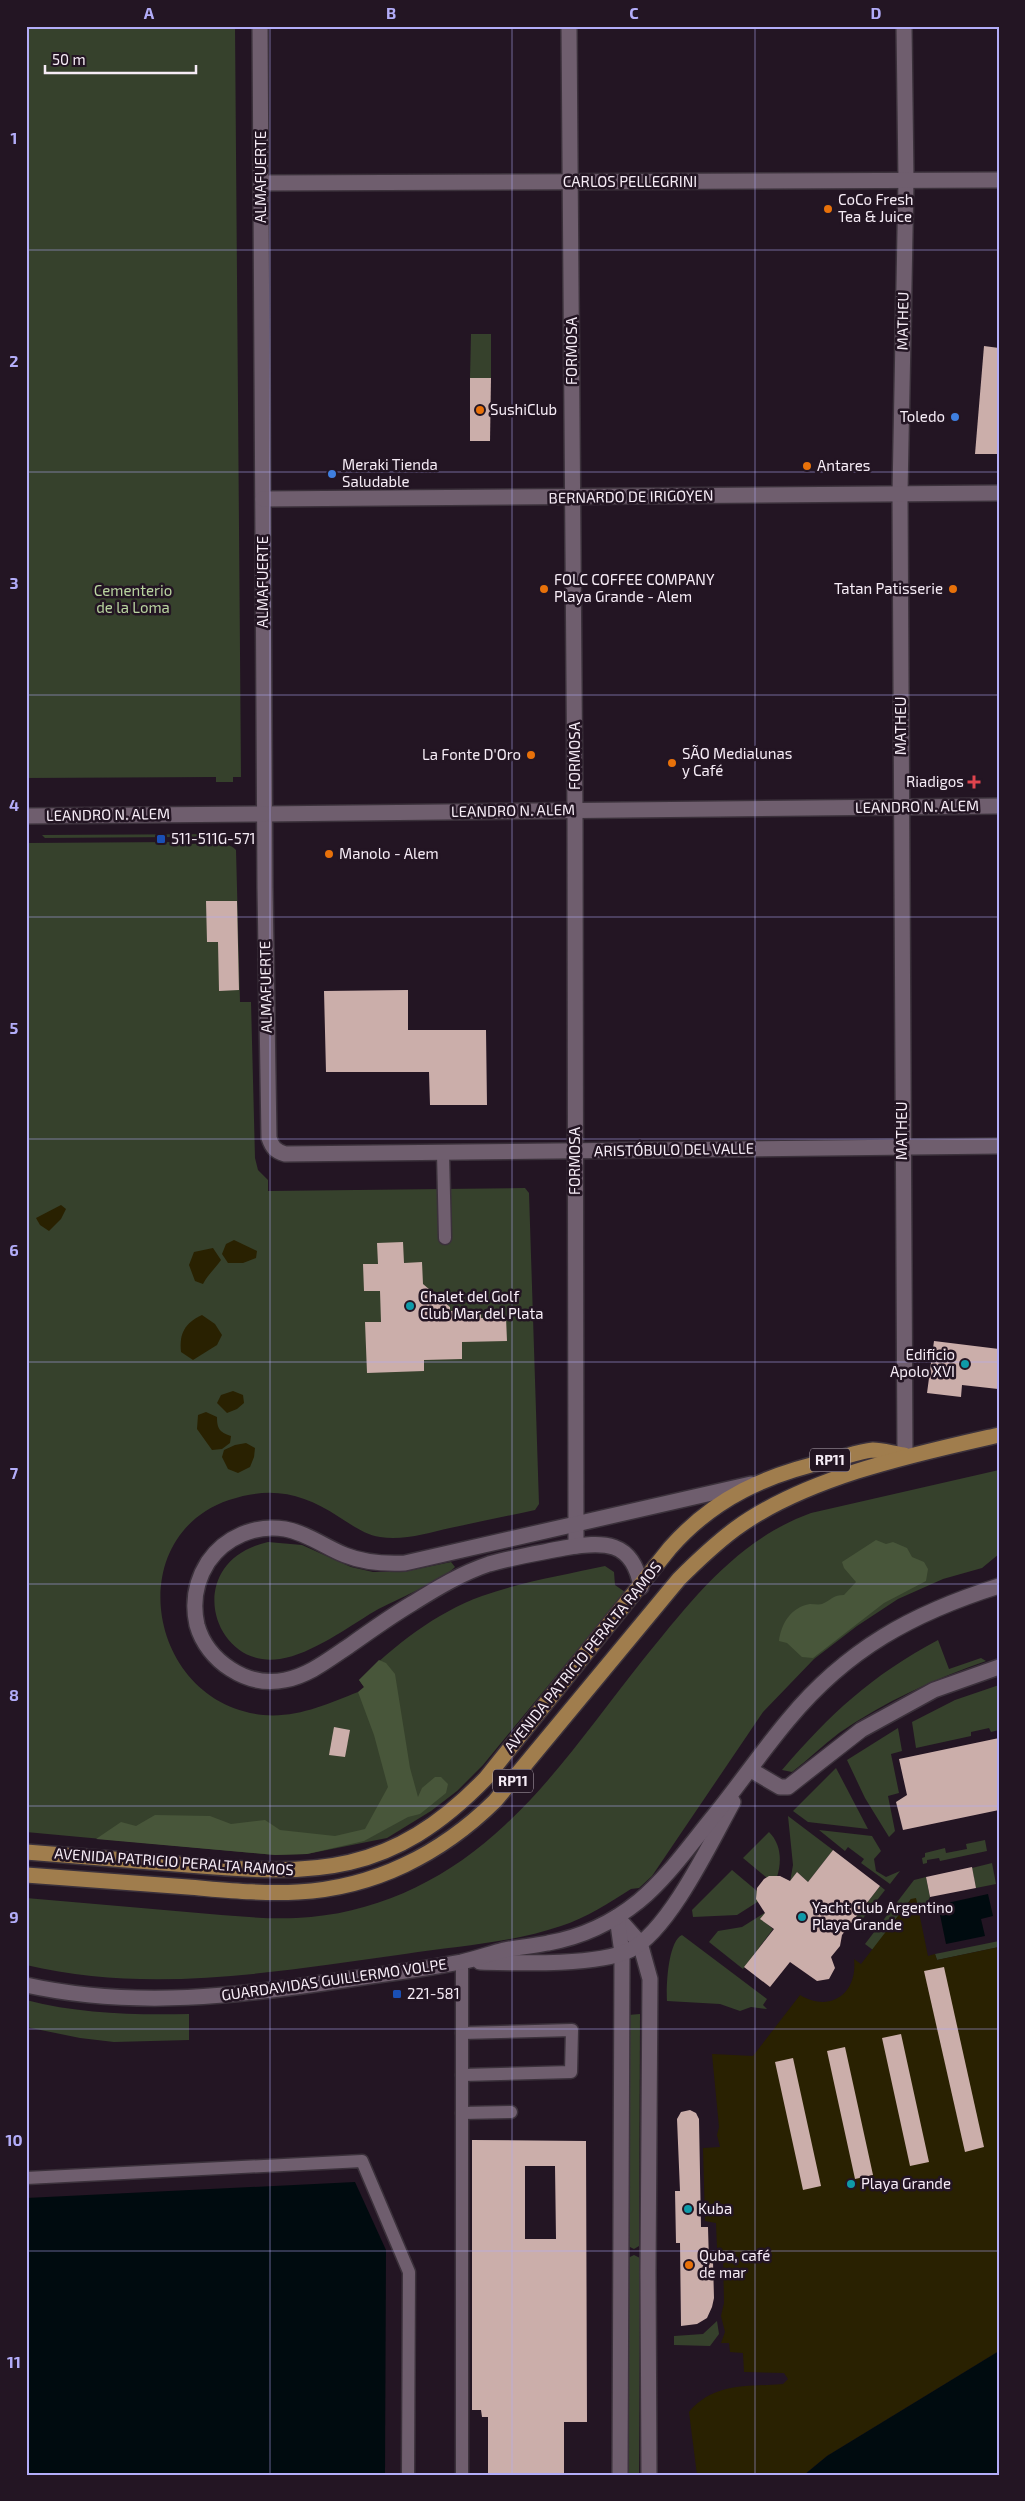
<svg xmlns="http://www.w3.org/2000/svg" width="1025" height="2501" font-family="'Exo 2',sans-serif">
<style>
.green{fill:#36412c}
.forest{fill:#48563a}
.sand{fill:#292101}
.water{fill:#000b0f}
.building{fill:#cbaeaa;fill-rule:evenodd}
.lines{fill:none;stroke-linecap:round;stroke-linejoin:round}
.lane-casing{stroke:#3b313b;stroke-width:15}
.street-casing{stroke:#3b313b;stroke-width:18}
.secondary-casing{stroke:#3b313b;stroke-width:18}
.primary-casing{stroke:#3b313b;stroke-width:18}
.lane{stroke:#6f5e6e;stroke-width:12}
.street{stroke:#6f5e6e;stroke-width:15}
.secondary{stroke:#6f5e6e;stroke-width:15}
.primary{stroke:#a07d4d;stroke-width:15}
.grid{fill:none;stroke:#b3adf9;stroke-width:1;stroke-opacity:0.55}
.food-dot{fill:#e8710a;stroke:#231523;stroke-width:2}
.shop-dot{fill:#3f7fe0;stroke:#231523;stroke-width:2}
.health-dot{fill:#e0444e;stroke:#231523;stroke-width:2}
.transit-dot{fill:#1a4fb4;stroke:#231523;stroke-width:2}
.culture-dot{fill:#0f9aa8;stroke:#231523;stroke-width:2}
.labels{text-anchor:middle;stroke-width:5;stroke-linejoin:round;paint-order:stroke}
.shield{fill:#231523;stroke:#b7acb7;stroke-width:1}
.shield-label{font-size:14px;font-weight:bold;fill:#f6ecf6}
.street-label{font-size:15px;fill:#f6ecf6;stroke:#231523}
.poi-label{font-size:15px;fill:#f6ecf6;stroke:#231523;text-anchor:start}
.park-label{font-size:15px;fill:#b9d4a0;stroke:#231523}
.neatline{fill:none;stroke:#b3adf9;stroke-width:2}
.grid-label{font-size:16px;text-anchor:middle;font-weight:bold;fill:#b3adf9}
</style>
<rect width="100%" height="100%" fill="#231523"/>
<g class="green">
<polygon points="26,26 235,26 241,777 233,777 233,782 216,782 216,777 26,778"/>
<polygon points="471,334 491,334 491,378 470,378"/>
<polygon points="227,834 227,839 184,840 175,837 45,838 42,835"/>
<path d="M174,842C193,848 224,837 236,850L240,1002H251L255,1158L258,1170L268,1180V1191L525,1188L529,1193L539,1504L535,1510C507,1516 479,1522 450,1528C428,1533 403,1541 380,1537C365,1535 352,1525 339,1517C302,1493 272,1486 229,1500C120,1537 148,1703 263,1715C298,1718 327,1704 358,1692L362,1693L364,1687L359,1680C395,1645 435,1613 482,1596C521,1582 564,1575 605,1566L614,1572L615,1585L625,1592L483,1765L457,1791L431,1811L387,1838L307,1854L275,1855L26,1832V843Z"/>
<path d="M999,1470V1554L982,1568L943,1579L898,1599L857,1626L814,1659L763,1712L652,1876L639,1888L631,1889C609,1903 586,1918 561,1926C511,1943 457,1946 405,1954C280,1971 152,1995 26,1965V1898C80,1903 134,1907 187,1912C228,1915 270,1921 311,1917C385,1910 451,1876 505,1825C555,1779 599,1715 642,1661C690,1602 736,1540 811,1513Z"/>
<path d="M268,1542L302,1545L351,1567L373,1572H403L451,1562L455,1567C441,1581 395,1600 375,1611C348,1627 312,1654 280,1659C212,1670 180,1562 268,1542Z"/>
<path d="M938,1640L949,1669L981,1658L986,1661C934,1679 884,1702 839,1733C823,1745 808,1760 792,1772L782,1770C831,1713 871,1676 938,1640Z"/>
<polygon points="999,1685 999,1730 991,1732 989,1728 971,1732 971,1736 916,1748 912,1722 955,1700"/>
<polygon points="898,1728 902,1751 891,1754 899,1793 888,1796 895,1831 889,1837 865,1798 847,1760"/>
<polygon points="836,1768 868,1829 808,1822 793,1811"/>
<polygon points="788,1816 833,1850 808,1882 797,1872 790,1882 793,1865"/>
<polygon points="819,1830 872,1836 881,1851 874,1859 876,1871 886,1877 900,1871 890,1884 861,1863 864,1859 848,1847 845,1851"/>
<path d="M769,1832C781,1844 782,1861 777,1877L767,1878L743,1858Z"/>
<polygon points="985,1840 987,1851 940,1861 939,1858 927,1860 927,1863 923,1864 922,1858 925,1857 925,1853 945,1848 946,1853 967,1849 966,1844"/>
<polygon points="992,1863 996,1884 976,1888 972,1868"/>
<polygon points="732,1870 757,1891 759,1901 737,1915 693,1917 692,1910"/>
<polygon points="926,1877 930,1897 923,1910 918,1912 916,1899 911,1899 873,1950 865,1944 914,1880"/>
<polygon points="880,1886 885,1890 857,1926 852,1922"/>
<polygon points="766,1912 761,1919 773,1929 743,1969 709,1942 718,1931 742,1927"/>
<path d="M682,1935L767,1999L763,2005L767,2009L751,2007L740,2011L720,2004L667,2001C666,1987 668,1941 682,1935Z"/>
<polygon points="999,1941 999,1947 937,1960 935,1954"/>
<path d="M26,2000C80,2014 133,2015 189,2014V2040L114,2042L80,2038L26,2027Z"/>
<polygon points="640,2014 639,2246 634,2249 628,2246 628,2015"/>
<polygon points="634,2255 640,2258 639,2475 628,2475 628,2258"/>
<polygon points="717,2321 719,2334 710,2346 674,2345 674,2336 703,2334"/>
</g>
<g class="forest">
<path d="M876,1540L886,1544L893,1542L907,1548L912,1557L924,1562L928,1569L926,1581L884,1603L813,1658L802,1657L787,1643L779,1641C781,1624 791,1607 810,1604C814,1604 819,1605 822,1604C831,1600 833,1595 844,1595L856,1582L844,1568L842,1562Z"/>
<polygon points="379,1660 386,1663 395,1674 410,1768 418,1797 422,1788 435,1777 441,1777 448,1784 446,1793 420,1814 408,1817 364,1841 307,1854 275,1855 96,1839 121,1822 136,1826 155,1815 210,1816 231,1824 265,1820 280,1830 335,1836 365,1829 388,1787 374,1735 358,1692 364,1687 359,1680"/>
</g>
<g class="sand">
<polygon points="61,1205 66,1209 61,1219 49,1231 40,1225 36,1218"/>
<polygon points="234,1240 257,1251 256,1258 243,1263 228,1263 222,1254 226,1244"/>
<path d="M213,1248L221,1260C215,1269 208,1274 203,1284L195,1281L189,1265L194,1252Z"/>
<path d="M202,1315L215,1324L222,1335L217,1345L193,1360L181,1352C179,1333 185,1323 202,1315Z"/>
<polygon points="233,1391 243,1395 244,1403 237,1409 227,1413 217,1403 221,1395"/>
<path d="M206,1412L217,1417C217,1428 219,1432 231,1436L230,1443L222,1449L212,1450L197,1429L198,1415Z"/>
<polygon points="246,1443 255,1448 254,1457 250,1467 238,1473 228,1469 222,1457 224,1450 235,1445"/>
<path d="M916,1898L928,1956L935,1954L937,1960L999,1947V2351L827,2456L804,2475H697L689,2412C714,2382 748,2387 783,2384L788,2379L784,2373L744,2372L743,2353L730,2352L729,2343H721L725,2332L721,2316L724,2303L723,2253L717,2248L716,2223L705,2221L703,2148L720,2147L717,2135L719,2127L712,2054L753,2056L800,1995C830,2013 858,1994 854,1959L861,1964L911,1899Z"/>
</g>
<g class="water">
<polygon points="988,1894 993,1916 981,1919 985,1936 946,1944 938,1905"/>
<polygon points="355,2182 386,2250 385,2475 26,2475 26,2198"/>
<polygon points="999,2351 999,2475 804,2475 827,2456"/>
</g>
<g class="building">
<polygon points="984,346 999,348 999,454 975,454"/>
<polygon points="470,378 491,378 490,441 470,441"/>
<polygon points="206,901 237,901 239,990 219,991 218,942 207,942"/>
<polygon points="408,990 408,1030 486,1030 487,1105 430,1105 429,1072 326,1072 324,991"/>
<polygon points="403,1242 404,1263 422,1262 423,1284 450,1307 450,1311 481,1310 481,1318 506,1317 507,1341 462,1342 462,1359 424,1360 424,1371 367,1373 365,1322 381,1322 380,1291 364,1291 363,1264 378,1264 377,1243"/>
<polygon points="934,1341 999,1349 998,1389 962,1385 961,1397 927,1393"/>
<polygon points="334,1727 350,1730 345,1757 329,1755"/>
<polygon points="999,1738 999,1810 903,1830 896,1802 907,1795 899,1759"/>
<polygon points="833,1850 880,1886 842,1935 840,1946 831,1957 835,1968 829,1979 817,1981 790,1962 770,1987 744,1967 774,1929 760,1919 765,1913 756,1899 757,1888 764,1879 769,1876 780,1876 790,1881 797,1872 808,1882"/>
<polygon points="972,1867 976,1888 930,1897 926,1877"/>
<polygon points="944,1967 984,2147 965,2152 924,1971"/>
<polygon points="901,2034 929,2162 910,2166 882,2038"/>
<polygon points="845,2047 873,2175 855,2179 827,2051"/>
<polygon points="793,2058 821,2186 803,2190 775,2062"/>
<polygon points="690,2110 696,2113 699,2119 701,2227 708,2227 709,2262 713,2262 714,2298 712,2307 707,2318 697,2324 681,2326 680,2243 676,2243 675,2191 680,2191 677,2119 681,2112"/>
<path d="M472,2140L586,2141L587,2422H564V2475H488V2417H482L481,2410H472ZM525,2166H555L556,2239H525Z"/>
</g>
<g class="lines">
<defs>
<g id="lane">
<polyline points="443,1153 445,1238"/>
<polyline points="462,2075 571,2072 572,2030 462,2033"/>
<polyline points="462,2113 511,2112"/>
<polyline points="26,2178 362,2161 409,2272 408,2475"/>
<polyline points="462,2475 462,1962"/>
</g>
<g id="street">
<path d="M260,26L265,888L269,1138C272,1147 275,1151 285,1154L999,1146"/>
<polyline points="569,26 575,811 576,1546"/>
<polyline points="904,26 906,180 900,493 905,1456"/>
<polyline points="261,183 999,180"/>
<polyline points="263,499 999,493"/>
<polyline points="264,814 999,806"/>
<polyline points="617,1917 640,1943 650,1979 648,2272 649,2475"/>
<polyline points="617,1917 622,1953 620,2475"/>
</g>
<g id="secondary">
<polyline points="26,816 264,814"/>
<path d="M641,1587C633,1540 603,1541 564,1548C539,1553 513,1557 489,1564C462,1573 437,1588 413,1603C391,1616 370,1631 349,1646C329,1659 310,1675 285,1680C247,1688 207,1661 197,1625C192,1603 196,1581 208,1562C225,1537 256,1524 285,1529C307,1533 325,1547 345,1555C365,1563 384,1564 405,1563L751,1484"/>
<polyline points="751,1770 780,1787 788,1787 861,1730 934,1690 999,1667"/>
<path d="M480,1962C517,1963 598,1966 630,1950C669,1931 712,1840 733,1802"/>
<path d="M26,1985C135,2009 241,1996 350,1979C387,1974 424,1969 461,1962C475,1959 489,1954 504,1950C519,1947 534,1946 548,1943C582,1937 612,1923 639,1901C667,1878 690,1845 713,1817C739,1785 762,1751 789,1719C847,1649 913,1613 999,1586"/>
</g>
<g id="primary">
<path d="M26,1852C80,1856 134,1861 188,1865C316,1876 391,1876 486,1778L670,1548C714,1498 767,1474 832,1460C845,1457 860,1451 873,1450C883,1450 894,1454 904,1455"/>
<path d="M26,1875C80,1879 134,1883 188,1887C225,1890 261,1894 298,1892C374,1888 441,1854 495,1801L679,1579C697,1561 715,1544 735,1529C806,1477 915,1454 999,1435"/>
</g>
</defs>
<use href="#lane" class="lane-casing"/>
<use href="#street" class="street-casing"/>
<use href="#secondary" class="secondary-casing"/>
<use href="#primary" class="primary-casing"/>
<use href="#lane" class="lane"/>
<use href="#street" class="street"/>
<use href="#secondary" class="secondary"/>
<use href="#primary" class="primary"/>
</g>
<path class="grid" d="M270,26V2475M512,26V2475M755,26V2475M26,250H999M26,472H999M26,695H999M26,917H999M26,1139H999M26,1362H999M26,1584H999M26,1806H999M26,2029H999M26,2251H999"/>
<g class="food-dot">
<circle cx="828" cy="209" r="5"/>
<circle cx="480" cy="410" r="5"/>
<circle cx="807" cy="466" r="5"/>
<circle cx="544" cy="589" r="5"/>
<circle cx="953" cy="589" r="5"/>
<circle cx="531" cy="755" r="5"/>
<circle cx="672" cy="763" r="5"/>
<circle cx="329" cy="854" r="5"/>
<circle cx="689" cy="2265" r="5"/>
</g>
<g class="shop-dot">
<circle cx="955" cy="417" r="5"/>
<circle cx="332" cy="474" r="5"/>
</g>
<path class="health-dot" d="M971.5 774.5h5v5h5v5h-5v5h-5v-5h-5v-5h5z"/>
<g class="transit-dot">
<rect x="156" y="834" width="10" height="10" rx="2.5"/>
<rect x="392" y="1989" width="10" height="10" rx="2.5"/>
</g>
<g class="culture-dot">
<circle cx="410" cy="1306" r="5"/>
<circle cx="965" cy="1364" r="5"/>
<circle cx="802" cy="1917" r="5"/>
<circle cx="851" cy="2184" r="5"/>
<circle cx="688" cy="2209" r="5"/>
</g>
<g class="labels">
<g class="shield">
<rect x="810" y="1448.5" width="40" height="23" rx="4"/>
<rect x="493" y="1769.5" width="40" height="23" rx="4"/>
</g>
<g class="shield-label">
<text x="830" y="1465">RP11</text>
<text x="513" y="1786">RP11</text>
</g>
<g class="street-label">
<text transform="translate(261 177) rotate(-90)" y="5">ALMAFUERTE</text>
<text x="630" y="187">CARLOS PELLEGRINI</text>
<text transform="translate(903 321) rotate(-89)" y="5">MATHEU</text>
<text transform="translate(572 351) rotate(-90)" y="5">FORMOSA</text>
<text transform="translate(631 497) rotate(-1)" y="5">BERNARDO DE IRIGOYEN</text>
<text transform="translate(263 582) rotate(-90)" y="5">ALMAFUERTE</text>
<text transform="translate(901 726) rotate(-90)" y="5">MATHEU</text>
<text transform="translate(575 756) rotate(-90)" y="5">FORMOSA</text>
<text transform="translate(917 807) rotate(-1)" y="5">LEANDRO N. ALEM</text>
<text transform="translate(513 811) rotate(-1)" y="5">LEANDRO N. ALEM</text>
<text transform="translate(108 815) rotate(-1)" y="5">LEANDRO N. ALEM</text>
<text transform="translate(266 987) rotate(-91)" y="5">ALMAFUERTE</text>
<text transform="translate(902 1131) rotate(-90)" y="5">MATHEU</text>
<text transform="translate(674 1150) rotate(-1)" y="5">ARISTÓBULO DEL VALLE</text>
<text transform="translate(575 1161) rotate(-90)" y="5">FORMOSA</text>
<text transform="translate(583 1657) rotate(-51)" y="5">AVENIDA PATRICIO PERALTA RAMOS</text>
<text transform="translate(174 1862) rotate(4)" y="5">AVENIDA PATRICIO PERALTA RAMOS</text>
<text transform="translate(334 1980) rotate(-8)" y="5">GUARDAVIDAS GUILLERMO VOLPE</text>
</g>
<g class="poi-label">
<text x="838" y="205">CoCo Fresh<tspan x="838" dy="17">Tea &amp; Juice</tspan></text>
<text x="490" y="415">SushiClub</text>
<text x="945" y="422" text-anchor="end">Toledo</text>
<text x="342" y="470">Meraki Tienda<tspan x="342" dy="17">Saludable</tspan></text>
<text x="817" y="471">Antares</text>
<text x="554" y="585">FOLC COFFEE COMPANY<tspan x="554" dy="17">Playa Grande - Alem</tspan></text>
<text x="943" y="594" text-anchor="end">Tatan Patisserie</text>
<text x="682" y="759">SÃO Medialunas<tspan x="682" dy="17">y Café</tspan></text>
<text x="521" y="760" text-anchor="end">La Fonte D'Oro</text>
<text x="964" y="787" text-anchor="end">Riadigos</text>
<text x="171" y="844">511-511G-571</text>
<text x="339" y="859">Manolo - Alem</text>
<text x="420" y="1302">Chalet del Golf<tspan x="420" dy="17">Club Mar del Plata</tspan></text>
<text x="955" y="1360" text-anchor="end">Edificio<tspan x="955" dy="17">Apolo XVI</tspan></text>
<text x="812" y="1913">Yacht Club Argentino<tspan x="812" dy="17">Playa Grande</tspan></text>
<text x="407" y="1999">221-581</text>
<text x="861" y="2189">Playa Grande</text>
<text x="698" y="2214">Kuba</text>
<text x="699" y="2261">Quba, café<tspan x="699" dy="17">de mar</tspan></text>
</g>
<g class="park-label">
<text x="133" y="596">Cementerio<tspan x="133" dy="17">de la Loma</tspan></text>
</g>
</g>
<rect width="1025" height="2501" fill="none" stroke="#231523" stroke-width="55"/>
<path d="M45 65v8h151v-8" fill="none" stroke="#f6ecf6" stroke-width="2.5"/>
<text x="52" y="65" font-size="15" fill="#f6ecf6" stroke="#231523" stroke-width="4" paint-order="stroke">50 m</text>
<rect x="28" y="28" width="970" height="2446" class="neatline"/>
<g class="grid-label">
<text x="149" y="19">A</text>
<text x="391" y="19">B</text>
<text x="634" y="19">C</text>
<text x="876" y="19">D</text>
<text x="14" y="144">1</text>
<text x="14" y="367">2</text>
<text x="14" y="589">3</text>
<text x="14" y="811">4</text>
<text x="14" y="1034">5</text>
<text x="14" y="1256">6</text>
<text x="14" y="1479">7</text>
<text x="14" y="1701">8</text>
<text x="14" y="1923">9</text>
<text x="14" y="2146">10</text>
<text x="14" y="2368">11</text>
</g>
</svg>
